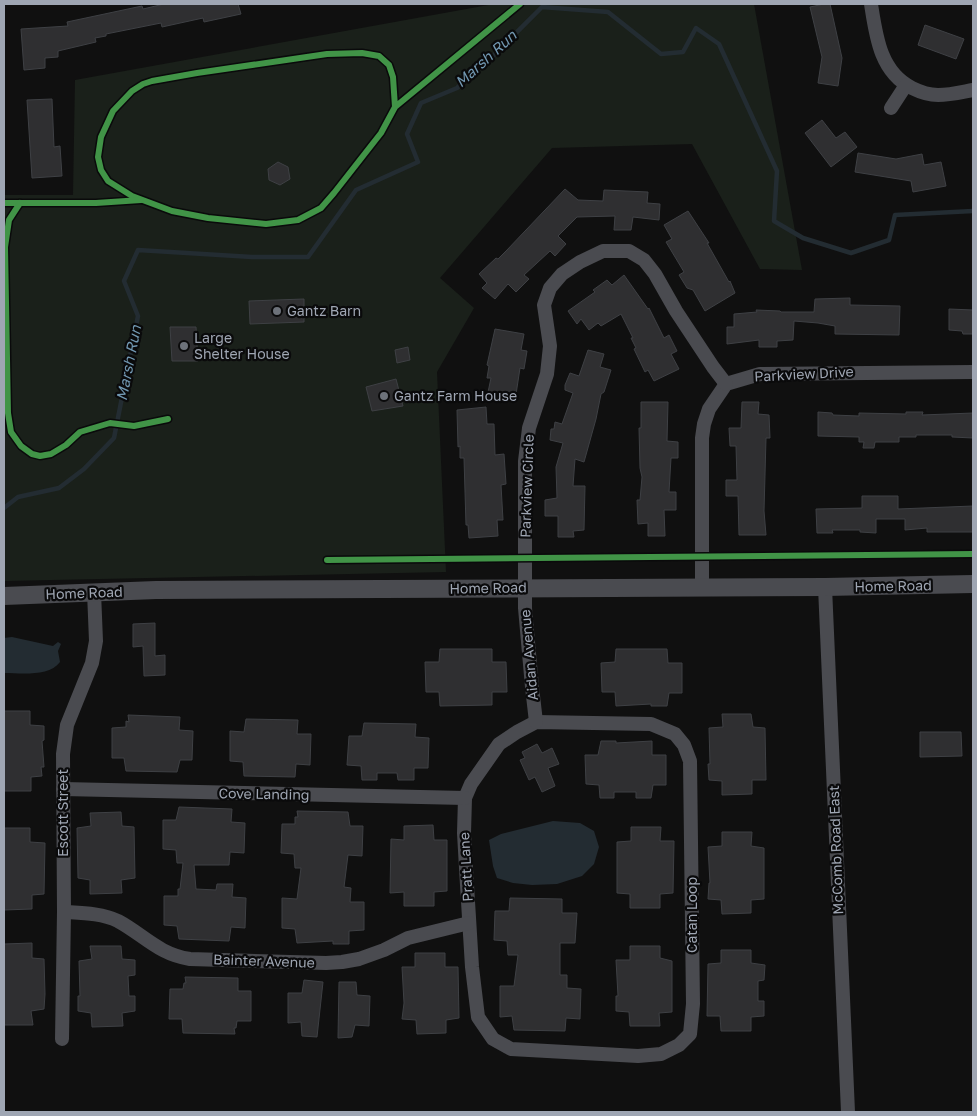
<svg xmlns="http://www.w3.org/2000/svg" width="977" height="1116" font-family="'Golos Text',sans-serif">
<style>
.green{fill:#1a201a}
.water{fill:#232c32}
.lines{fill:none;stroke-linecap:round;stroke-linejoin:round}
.stream{stroke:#232c32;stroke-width:4.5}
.building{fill:#2f2f31;stroke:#3e4044}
.minor{stroke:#4a4b50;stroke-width:14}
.tertiary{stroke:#4a4b50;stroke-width:18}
.cycleway-casing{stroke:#0a0a0b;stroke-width:9}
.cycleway{stroke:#419447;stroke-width:6}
.poi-dot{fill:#6d727a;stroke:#0a0a0b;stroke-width:2}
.labels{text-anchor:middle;stroke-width:4.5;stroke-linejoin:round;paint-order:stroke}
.poi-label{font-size:14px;fill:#9fa6b3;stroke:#0a0a0b;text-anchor:start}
.street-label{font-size:14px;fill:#9fa6b3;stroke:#0a0a0b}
.water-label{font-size:15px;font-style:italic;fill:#7298b2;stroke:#0a0a0b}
</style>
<rect width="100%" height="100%" fill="#101010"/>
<polygon class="green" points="494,4 754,4 802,270 760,269 692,144 552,148 440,278 474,308 437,372 446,572 4,581 4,195 73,195 75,80"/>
<g class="water">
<path d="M12,637L53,646L58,642L61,644L58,651L60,662C49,677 21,673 4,673V638Z"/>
<polygon points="553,821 580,823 594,831 599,847 594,864 582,876 557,884 532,885 513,883 497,878 493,866 489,840 501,834"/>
</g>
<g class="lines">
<polyline class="stream" points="4,508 18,497 59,488 84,469 114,438 138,316 124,281 138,250 252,257 308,257 356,190 418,162 407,134 421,103 457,88 493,56 542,7 608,12 661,54 683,52 696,28 719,44 777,171 774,221 803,238 851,253 889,240 895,215 973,211"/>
</g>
<g class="building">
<polygon points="164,4 238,4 241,14 204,22 203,18 162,27 161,23 106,34 106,36 95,38 96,42 58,51 58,57 45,58 45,68 24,70 21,29 68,26 67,22 142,6 143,9"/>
<polygon points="824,4 830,4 842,58 838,86 818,83 822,57 810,7"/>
<polygon points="925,25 964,39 956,59 918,45"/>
<polygon points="52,99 54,147 60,146 62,176 32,178 27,100"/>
<polygon points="822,120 836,138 845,132 857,147 831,167 805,133"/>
<polygon points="858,153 896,159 922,154 924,165 941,162 946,186 913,192 911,181 855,172"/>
<polygon points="278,162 288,167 290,179 280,185 269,180 268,169"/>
<polygon points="565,189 578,200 603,201 604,190 648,192 647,203 660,204 659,220 633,217 631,230 614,230 615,216 577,217 558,236 566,244 555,256 550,251 524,275 529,279 516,292 508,284 495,299 482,288 487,283 479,274 496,258 498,259 506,251"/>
<polygon points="688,211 709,243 707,243 729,282 730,281 735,293 705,311 693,290 687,288 679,275 684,272 666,242 672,239 664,225"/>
<polygon points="624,275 648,309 649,308 664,338 669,335 677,351 671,354 679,369 654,381 648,370 645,372 634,349 636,348 631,338 633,338 621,314 601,326 598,323 589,330 581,319 577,324 568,311 595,292 593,290 607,280 612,285"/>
<polygon points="850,298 850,305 900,306 899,335 835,334 835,326 818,323 794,321 793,340 777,341 777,347 759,347 759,340 727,344 727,327 734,327 734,314 757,312 756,310 780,311 781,312 814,312 815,299"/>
<polygon points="304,299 304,322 250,324 249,301"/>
<polygon points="949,309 973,310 973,334 963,334 962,331 949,330"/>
<polygon points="170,327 196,327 198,361 172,361"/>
<polygon points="495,329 524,334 521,350 527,351 524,369 520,368 515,401 487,397 491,378 487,378 489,366 487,365"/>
<polygon points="408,347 410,360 397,363 395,350"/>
<polygon points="588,350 604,354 600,367 611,370 604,392 601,394 596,419 584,462 575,459 573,486 585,486 584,530 573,531 574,537 558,537 558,516 545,516 545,500 557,498 556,467 563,443 550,440 551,429 554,429 555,422 562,424 573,393 565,390 565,385 570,373 579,376"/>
<polygon points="396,379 403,406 372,411 366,387"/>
<polygon points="641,402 668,402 667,441 678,442 678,458 671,458 669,492 676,492 676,510 664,510 665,536 648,536 648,523 638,524 637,500 640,500 642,477 640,468 639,428 641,428"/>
<polygon points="742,402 759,402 758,414 769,415 770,438 766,438 764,511 766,535 739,535 738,496 726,496 726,480 737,480 736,446 730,446 729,428 741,428"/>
<polygon points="486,407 487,424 494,424 495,455 504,454 506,484 501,485 503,520 497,520 498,536 469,538 468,525 466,525 464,458 460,458 460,446 458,447 457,410"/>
<polygon points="818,412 832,413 833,415 859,416 859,413 906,414 906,412 923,412 922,415 973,413 973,438 952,437 952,435 916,435 916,437 899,437 899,442 875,442 874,448 863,448 864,442 859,442 859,437 818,436"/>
<polygon points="862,496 898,496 898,509 973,506 973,532 927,532 927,528 905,530 905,519 876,519 876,533 860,532 860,530 832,530 833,533 817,533 816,509 862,508"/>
<polygon points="155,623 155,656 165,655 165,675 144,676 143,646 133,647 133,624"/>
<polygon points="440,649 492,649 492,662 506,662 507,692 492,692 492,705 440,706 439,692 426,692 425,662 439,662"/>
<polygon points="616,649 667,649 668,663 682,663 682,693 669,693 667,706 651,706 651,704 616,706 615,692 602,692 601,663 615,662"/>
<polygon points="4,711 30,711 30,725 44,726 44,740 42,741 44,767 41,767 42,776 31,777 31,791 4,791"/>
<polygon points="722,714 751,714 753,727 765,728 766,780 752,780 752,794 722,795 722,781 709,780 708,764 710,764 709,728 723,727"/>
<polygon points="128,715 180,717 179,730 193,731 192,760 180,760 177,772 126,771 124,758 112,758 112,728 126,727 126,721 129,722"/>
<polygon points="246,719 298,720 297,734 311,734 310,765 296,764 295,777 244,776 243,762 230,761 230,731 244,732"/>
<polygon points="364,723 416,724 415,737 429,738 428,768 414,768 414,780 398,780 397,773 377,773 377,780 362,780 361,766 347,765 349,736 362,736"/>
<polygon points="920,732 961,732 962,756 920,757"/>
<polygon points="601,741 616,741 616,743 652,741 652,755 666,755 666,785 653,785 651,798 636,798 636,792 614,792 614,798 600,798 599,785 586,784 585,755 598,755"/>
<polygon points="537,744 542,753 552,748 559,764 548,768 555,786 542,792 535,777 529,780 520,760 525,758 522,752"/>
<polygon points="179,807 232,809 231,822 245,823 244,853 230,852 229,865 194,865 196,889 216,890 217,884 233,884 232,897 246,898 245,928 231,927 229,941 179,939 177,926 164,925 164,896 178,896 178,889 180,889 183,863 177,863 176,850 163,849 163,820 176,820"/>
<polygon points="297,811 348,812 350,826 363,826 362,856 348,855 344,887 351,888 350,902 364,902 364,930 349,931 349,944 333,944 333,941 297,943 295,929 282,928 282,898 297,899 301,868 295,868 294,854 281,853 282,824 295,824 295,817 298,817"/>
<polygon points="121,812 122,826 134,827 135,878 121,880 122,893 90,894 90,880 78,878 77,828 91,826 90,813"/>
<polygon points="433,825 434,840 447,840 447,891 434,892 434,906 404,906 404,892 390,893 391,839 404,840 404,826"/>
<polygon points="631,827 661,827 660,841 674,841 673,893 660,894 660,908 630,908 630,894 617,893 617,842 631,841"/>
<polygon points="4,828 30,828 30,842 45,843 44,894 32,895 32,909 4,910"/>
<polygon points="722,832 752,832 751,846 764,848 764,899 751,900 751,913 722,914 721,900 708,899 709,883 710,883 708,847 722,846"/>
<polygon points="510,898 562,899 562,913 577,913 575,943 560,943 560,975 567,975 567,988 581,989 580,1019 566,1018 565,1031 514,1030 512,1016 500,1017 500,986 514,986 518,955 508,955 507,941 494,940 495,911 509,911"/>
<polygon points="32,943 32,958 44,959 45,994 44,1009 31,1011 33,1025 4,1025 4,944"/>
<polygon points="90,946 121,946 122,959 135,960 135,975 128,976 129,996 135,996 135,1011 122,1013 123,1026 92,1027 91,1013 78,1011 78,996 80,996 79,961 92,959"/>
<polygon points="630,946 660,946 660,958 672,961 672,1012 659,1013 660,1026 630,1026 629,1012 616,1011 616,996 618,996 616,960 630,960"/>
<polygon points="721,950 751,950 751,963 765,965 764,980 758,981 758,1001 764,1001 764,1016 751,1017 751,1031 721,1031 720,1016 707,1016 708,964 721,963"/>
<polygon points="415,953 445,953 445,967 458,967 459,1018 446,1020 446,1033 417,1034 416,1020 402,1019 404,1003 402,967 415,967"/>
<polygon points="185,977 238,978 238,991 251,991 251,1021 237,1021 236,1028 234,1028 235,1034 183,1033 182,1019 169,1019 170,989 183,989 184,983 186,983"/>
<polygon points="304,980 323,982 317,1037 302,1036 301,1022 288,1023 288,993 302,993"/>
<polygon points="339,982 356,982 357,995 370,996 369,1026 355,1025 352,1037 338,1038"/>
</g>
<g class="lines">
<g class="minor">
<path d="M871,4C876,36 880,72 912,88C920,92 929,95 938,95C950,95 962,92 973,90"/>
<polyline points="891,108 906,85"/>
<polyline points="702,587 702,438 704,424 709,409 726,384 760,374 973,372"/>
<polyline points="825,587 848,1112"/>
<polygon points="536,722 651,724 675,734 684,745 690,761 693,1004 690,1034 679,1045 661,1054 638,1056 511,1049 493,1039 478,1017 472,967 467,885 464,833 465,798 471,784 499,744 517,732"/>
<polyline points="536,722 532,687 525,608 525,461 529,428 547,374 550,346 544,305 550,288 562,274 580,262 603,251 629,251 644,260 655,274 676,311 713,367 726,384"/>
<polyline points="63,789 465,798"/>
<path d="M64,912C81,913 102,913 118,921C144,935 158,954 190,959L326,963L342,962L359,959L384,950L408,938L469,923"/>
<polyline points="62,1039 64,912 63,754 67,725 92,663 96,641 94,592"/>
</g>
<polyline class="tertiary" points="4,596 156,590 825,587 973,584"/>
<defs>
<g id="cycleway">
<polyline points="395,107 393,77 389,65 379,56 362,53 327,54 197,73 152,81 143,84 132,91 113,111 101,137 98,157 101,170 108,181 132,196 172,211 208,218 266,224 298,220 321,208 334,193 381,133 395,107 520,4"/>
<polyline points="4,203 96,203 141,200"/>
<polyline points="20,203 9,220 5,247 8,413 11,432 21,446 32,454 40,456 51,454 66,445 80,432 110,423 134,426 168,419"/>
<polyline points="327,560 973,554"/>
</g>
</defs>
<use href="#cycleway" class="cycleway-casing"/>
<use href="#cycleway" class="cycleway"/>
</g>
<g class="poi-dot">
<circle cx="277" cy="311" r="5"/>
<circle cx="184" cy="346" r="5"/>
<circle cx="384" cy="396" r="5"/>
</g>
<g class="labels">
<g class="poi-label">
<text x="287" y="316">Gantz Barn</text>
<text x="194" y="343">Large<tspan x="194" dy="16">Shelter House</tspan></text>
<text x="394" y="401">Gantz Farm House</text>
</g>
<g class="street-label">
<text transform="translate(804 374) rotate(-3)" y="5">Parkview Drive</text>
<text transform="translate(527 486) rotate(-88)" y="5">Parkview Circle</text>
<text transform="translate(893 586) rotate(-1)" y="5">Home Road</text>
<text transform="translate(488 588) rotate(-1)" y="5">Home Road</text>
<text transform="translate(84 593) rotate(-2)" y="5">Home Road</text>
<text transform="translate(529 655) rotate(-95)" y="5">Aidan Avenue</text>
<text transform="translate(264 794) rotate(1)" y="5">Cove Landing</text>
<text transform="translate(63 813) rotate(-90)" y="5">Escott Street</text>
<text transform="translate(836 850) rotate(-92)" y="5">McComb Road East</text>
<text transform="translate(466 867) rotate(-93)" y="5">Pratt Lane</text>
<text transform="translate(692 915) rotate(-90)" y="5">Catan Loop</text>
<text transform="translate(264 961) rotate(2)" y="5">Bainter Avenue</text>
</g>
<g class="water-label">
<text transform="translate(486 59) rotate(-42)" y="5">Marsh Run</text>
<text transform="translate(129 363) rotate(-79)" y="5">Marsh Run</text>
</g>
</g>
<rect width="977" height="1116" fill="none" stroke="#9fa6b3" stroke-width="10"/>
</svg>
